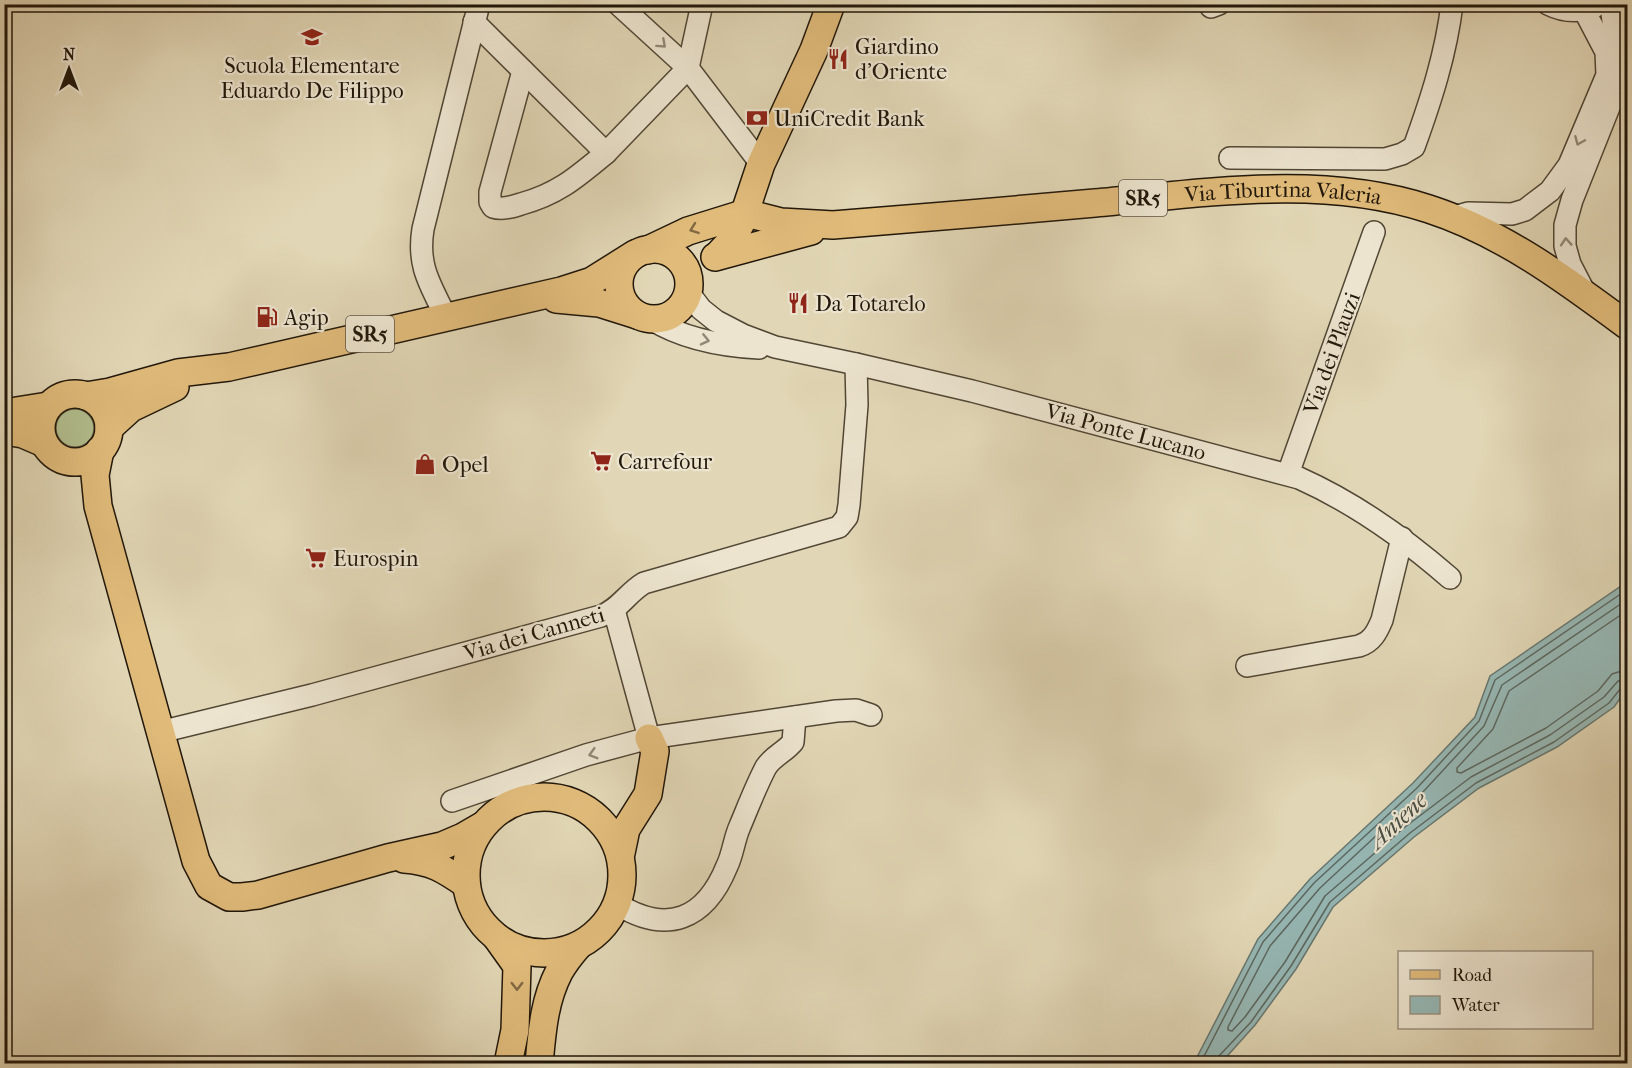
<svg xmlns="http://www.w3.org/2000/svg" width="1632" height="1068" font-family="'IM FELL French Canon',serif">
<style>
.green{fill:#b2be8e;stroke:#6a6a4c;stroke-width:1.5}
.water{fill:#96b7b4;stroke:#677770;stroke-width:1.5}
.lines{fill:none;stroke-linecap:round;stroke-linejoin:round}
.shore{stroke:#5c675f;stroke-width:1.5}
.minor-casing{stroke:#514735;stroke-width:24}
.major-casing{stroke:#21170a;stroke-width:30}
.minor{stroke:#ece4cf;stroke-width:21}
.major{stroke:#e0bb7a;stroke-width:27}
.oneway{stroke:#918876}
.oneway2{stroke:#806942}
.labels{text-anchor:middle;stroke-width:4.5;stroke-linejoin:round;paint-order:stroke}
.shield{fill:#ece4cf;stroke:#5e5445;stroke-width:1.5}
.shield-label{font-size:21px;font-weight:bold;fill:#21170a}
.poi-label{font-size:22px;fill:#21170a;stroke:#ece4cf;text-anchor:start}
.street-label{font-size:22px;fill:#21170a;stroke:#ece4cf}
.water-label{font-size:24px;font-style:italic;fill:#4a4f46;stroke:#ece4cf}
</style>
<rect width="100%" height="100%" fill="#e1d6b5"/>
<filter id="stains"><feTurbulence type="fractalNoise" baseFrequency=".00333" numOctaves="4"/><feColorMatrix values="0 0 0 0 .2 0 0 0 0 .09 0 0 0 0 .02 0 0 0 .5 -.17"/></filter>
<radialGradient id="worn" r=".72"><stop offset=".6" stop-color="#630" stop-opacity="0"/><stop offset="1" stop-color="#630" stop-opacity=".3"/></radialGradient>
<circle class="green" cx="75" cy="428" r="19"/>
<polygon class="water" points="1627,582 1627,689 1614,707 1557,747 1479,788 1414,837 1333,907 1296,969 1255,1025 1221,1063 1194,1063 1258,939 1310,879 1413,783 1475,717 1490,676"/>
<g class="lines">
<g class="shore">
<polyline points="1628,599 1502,685 1484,726 1422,793 1320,888 1270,946 1228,1027 1228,1030 1232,1031 1245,1017 1285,962 1325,896 1405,827 1471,777 1550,735 1604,697 1618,681 1628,679"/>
<polyline points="1628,610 1509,691 1493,729 1457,768 1457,772 1461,773 1546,728 1598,691 1612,674 1628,669"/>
<polyline points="1200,1064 1263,942 1314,883 1417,788 1479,721 1495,680 1628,589"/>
<polyline points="1217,1064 1218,1057 1251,1022 1291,966 1330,902 1410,833 1476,783 1554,742 1609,703 1621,688 1628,686"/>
</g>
<defs>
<g id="minor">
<polyline points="618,4 688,68 761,164"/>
<path d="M1548,4C1564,12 1579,13 1596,6"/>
<polyline points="1211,7 1219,4"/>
<polyline points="474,22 606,153 688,68 702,4"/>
<path d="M523,71L490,192V202L493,207C502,210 512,207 521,204C558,194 577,177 606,153"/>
<path d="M1230,158L1385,159L1402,154L1414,147C1431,100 1446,54 1452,4"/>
<polyline points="1450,218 1468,213 1512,214 1525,210 1550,191 1569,165 1607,75 1606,52 1584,10"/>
<path d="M688,292L701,309L716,321L743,335L775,347L856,364L972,391L1299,478C1355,503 1404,538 1450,578"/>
<path d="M1585,293L1570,264L1565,246V225L1572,200L1621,77C1624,52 1610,29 1612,4"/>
<path d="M446,317C430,284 417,266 423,229L479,4"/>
<path d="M651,319C683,339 722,346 759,348"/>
<polyline points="1288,474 1374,232"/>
<polyline points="614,610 649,738"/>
<path d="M1247,666L1359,646C1372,642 1377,632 1382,620L1402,538"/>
<path d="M160,732L312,695L601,616C620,609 627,593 644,583L839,527L847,517L849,505L857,405L856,364"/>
<polyline points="452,801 586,755 649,738 836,711 856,710 871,715"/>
<path d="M617,904C667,935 705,920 727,866C733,854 734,839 740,826C748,807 756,786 766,767C773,756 785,752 793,742L795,717"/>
</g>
<g id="major">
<circle cx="654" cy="284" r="35"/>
<path id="s1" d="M648,250L688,231L746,213L781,222L833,225C920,218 1008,211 1095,203C1205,193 1322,174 1429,209C1503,233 1566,280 1628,326"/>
<polyline points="717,256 731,241 742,221 761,164 814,50 831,4"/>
<polyline points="715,257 811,231"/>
<polyline points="556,299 599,303 637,315"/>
<circle cx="75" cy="428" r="34"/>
<polyline points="86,396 110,392 178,373 229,367 561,291 592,281 635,254"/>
<polyline points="4,413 48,406"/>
<polyline points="109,428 131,408 175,387"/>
<polyline points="4,431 23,434 44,443"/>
<polyline points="100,450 95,475 98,506 196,861 209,886 229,897 242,897 258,895 388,858 442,846 463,837 482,826"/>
<circle cx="544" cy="875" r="78"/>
<polyline points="621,853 626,829 648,794 655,751 649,738"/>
<path d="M404,859C432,861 444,869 466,884"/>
<polyline points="497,938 517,966 515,1030 508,1064"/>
<path d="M539,1064C542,1032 544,1001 559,972C564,963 571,954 578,946"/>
</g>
</defs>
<use href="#minor" class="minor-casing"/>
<use href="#major" class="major-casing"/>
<use href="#minor" class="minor"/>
<use href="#major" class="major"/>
</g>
<defs><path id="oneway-chevron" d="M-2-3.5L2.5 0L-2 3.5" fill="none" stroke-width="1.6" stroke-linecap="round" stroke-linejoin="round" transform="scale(1.5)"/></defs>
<g class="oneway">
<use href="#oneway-chevron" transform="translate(662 44) rotate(42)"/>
<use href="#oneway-chevron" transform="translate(1579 141) rotate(113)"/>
<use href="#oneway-chevron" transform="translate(1566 242) rotate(-94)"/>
<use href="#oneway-chevron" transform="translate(705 340) rotate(13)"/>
<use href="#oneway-chevron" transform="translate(593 754) rotate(164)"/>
</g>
<g class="oneway2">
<use href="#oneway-chevron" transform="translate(694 229) rotate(160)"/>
<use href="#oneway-chevron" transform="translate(517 986) rotate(90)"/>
</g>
<defs>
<symbol id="school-bare" viewBox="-9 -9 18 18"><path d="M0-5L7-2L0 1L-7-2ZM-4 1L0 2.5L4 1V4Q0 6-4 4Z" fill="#8f2418" stroke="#ece4cf" stroke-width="2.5" paint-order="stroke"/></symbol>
<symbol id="restaurant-bare" viewBox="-9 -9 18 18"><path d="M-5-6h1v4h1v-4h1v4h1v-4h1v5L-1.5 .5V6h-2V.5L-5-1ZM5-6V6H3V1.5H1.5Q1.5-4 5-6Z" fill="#8f2418" stroke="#ece4cf" stroke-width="2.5" paint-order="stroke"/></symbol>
<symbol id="bank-bare" viewBox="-9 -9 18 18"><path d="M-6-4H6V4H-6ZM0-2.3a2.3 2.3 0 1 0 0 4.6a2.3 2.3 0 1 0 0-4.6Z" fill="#8f2418" stroke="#ece4cf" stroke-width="2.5" paint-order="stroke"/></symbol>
<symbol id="fuel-bare" viewBox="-9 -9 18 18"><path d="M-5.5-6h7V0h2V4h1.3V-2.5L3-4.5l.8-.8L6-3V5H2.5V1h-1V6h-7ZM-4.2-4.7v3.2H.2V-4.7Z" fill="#8f2418" stroke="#ece4cf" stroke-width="2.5" paint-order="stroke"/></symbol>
<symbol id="supermarket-bare" viewBox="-9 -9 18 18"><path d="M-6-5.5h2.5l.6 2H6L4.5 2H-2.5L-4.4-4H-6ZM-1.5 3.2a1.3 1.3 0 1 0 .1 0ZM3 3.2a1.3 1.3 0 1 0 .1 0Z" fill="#8f2418" stroke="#ece4cf" stroke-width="2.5" paint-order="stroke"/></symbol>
<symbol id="shop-bare" viewBox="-9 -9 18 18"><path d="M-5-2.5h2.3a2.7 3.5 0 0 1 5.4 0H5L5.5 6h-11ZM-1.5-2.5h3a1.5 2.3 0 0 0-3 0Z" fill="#8f2418" stroke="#ece4cf" stroke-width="2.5" paint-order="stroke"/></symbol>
</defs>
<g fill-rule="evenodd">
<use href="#school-bare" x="297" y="22" width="30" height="30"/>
<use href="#restaurant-bare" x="823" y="44" width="30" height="30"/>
<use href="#bank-bare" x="742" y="103" width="30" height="30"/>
<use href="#restaurant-bare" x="783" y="288" width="30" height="30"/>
<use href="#fuel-bare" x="252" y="302" width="30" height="30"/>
<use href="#supermarket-bare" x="586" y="446" width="30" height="30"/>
<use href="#shop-bare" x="410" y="449" width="30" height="30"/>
<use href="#supermarket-bare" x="301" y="543" width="30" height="30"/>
</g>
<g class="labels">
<g class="shield">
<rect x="1119" y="180" width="48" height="36" rx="4.5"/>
<rect x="346" y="316" width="48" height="36" rx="4.5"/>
</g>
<g class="shield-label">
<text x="1143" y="205">SR5</text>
<text x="370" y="341">SR5</text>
</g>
<g class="poi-label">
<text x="855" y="54">Giardino<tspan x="855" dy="25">d'Oriente</tspan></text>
<text x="312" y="73" text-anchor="middle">Scuola Elementare<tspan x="312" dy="25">Eduardo De Filippo</tspan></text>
<text x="774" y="126">UniCredit Bank</text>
<text x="815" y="311">Da Totarelo</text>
<text x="284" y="325">Agip</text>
<text x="618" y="469">Carrefour</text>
<text x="442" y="472">Opel</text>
<text x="333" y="566">Eurospin</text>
</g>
<g class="street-label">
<text dy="8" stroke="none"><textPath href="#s1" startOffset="645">Via Tiburtina Valeria</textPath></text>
<text transform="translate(1331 353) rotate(-70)" y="8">Via dei Plauzi</text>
<text transform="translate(1126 431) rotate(15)" y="8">Via Ponte Lucano</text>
<text transform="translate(534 633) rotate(-16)" y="8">Via dei Canneti</text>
</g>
<g class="water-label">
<text transform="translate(1398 820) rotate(-43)" y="8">Aniene</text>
</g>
</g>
<rect width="1632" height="1068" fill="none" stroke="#e1d6b5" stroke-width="24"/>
<rect x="6" y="6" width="1620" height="1056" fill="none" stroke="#21170a" stroke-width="3"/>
<rect x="12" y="12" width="1608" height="1044" fill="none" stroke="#21170a" stroke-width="1.5"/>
<rect x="1398" y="951" width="195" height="78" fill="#ece4cf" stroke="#9b9280" stroke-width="1.5"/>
<rect x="1410" y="970" width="30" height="9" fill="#e0bb7a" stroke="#9b9280" stroke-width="1.5"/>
<text x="1452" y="981" font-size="18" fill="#21170a">Road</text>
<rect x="1410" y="996" width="30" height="18" fill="#96b7b4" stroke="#9b9280" stroke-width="1.5"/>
<text x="1452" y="1011" font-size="18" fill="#21170a">Water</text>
<g transform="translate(69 69)" stroke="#ece4cf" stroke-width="4.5" paint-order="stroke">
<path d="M0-4.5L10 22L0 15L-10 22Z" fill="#21170a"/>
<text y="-9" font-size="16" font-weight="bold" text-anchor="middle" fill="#21170a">N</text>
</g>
<rect width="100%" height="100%" filter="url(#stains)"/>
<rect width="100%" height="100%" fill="url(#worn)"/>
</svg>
